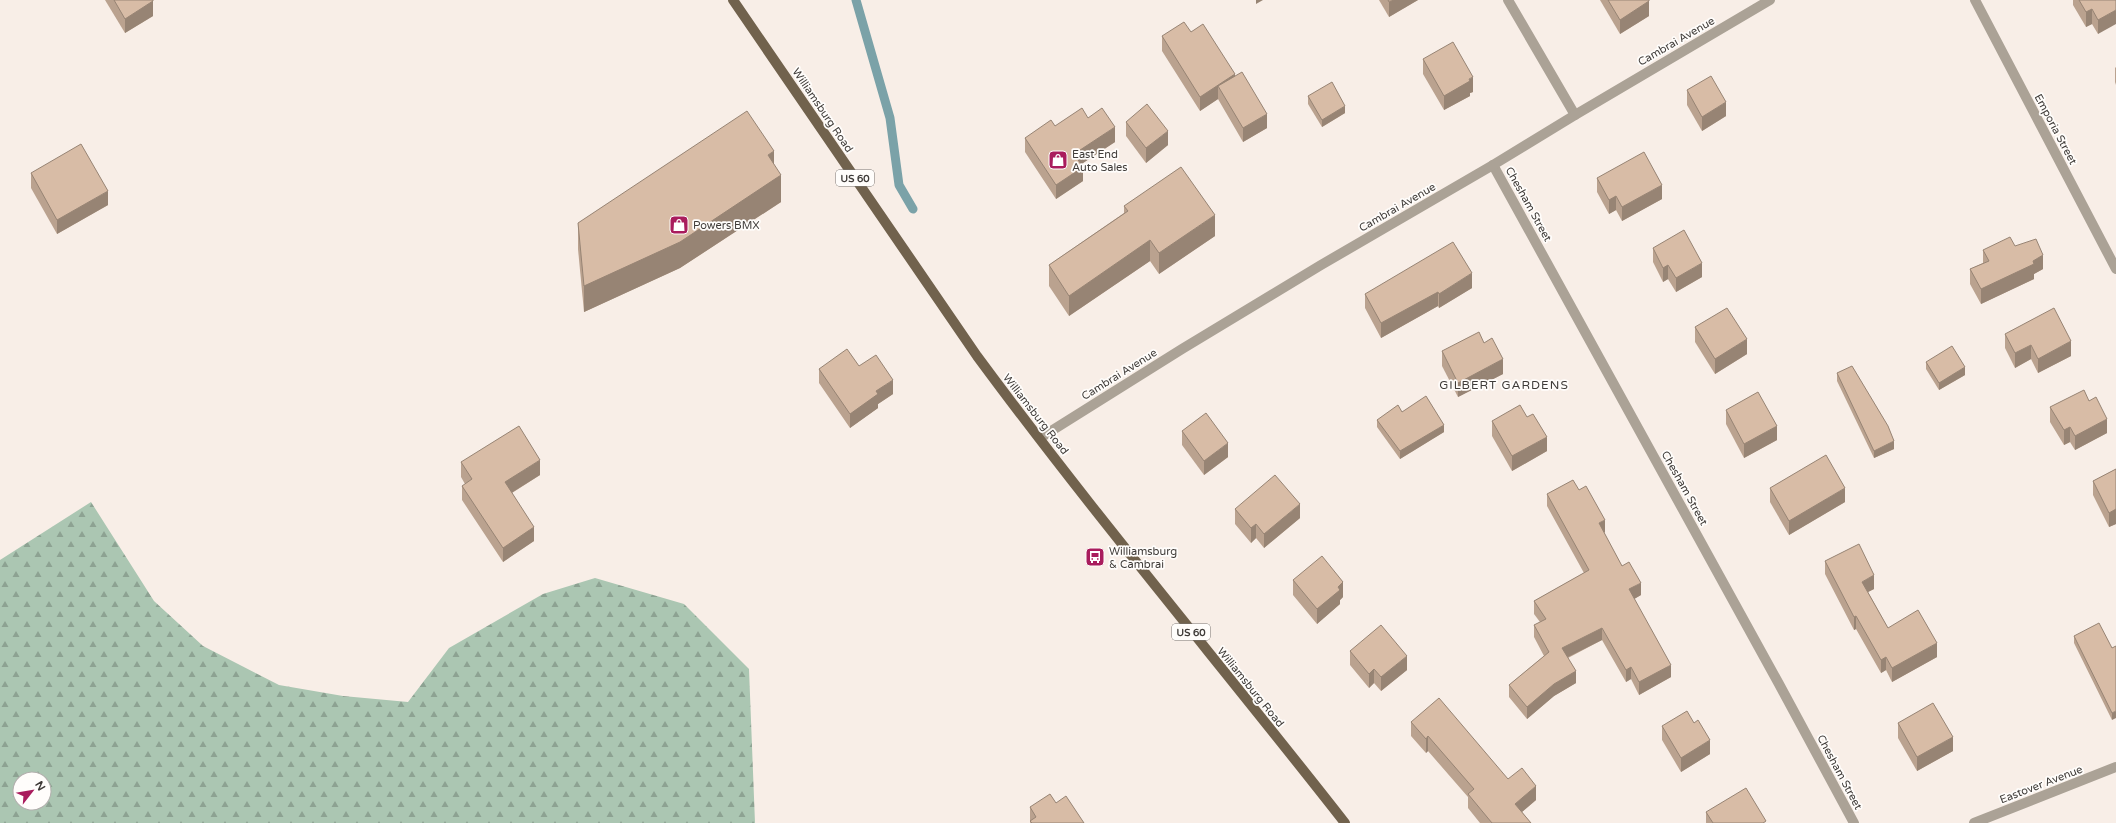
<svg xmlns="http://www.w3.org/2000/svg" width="2116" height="823" font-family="'Varela Round',sans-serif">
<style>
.forest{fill:url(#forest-firs);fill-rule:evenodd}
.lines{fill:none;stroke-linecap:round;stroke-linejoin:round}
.stream{stroke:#7ba2a8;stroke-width:9}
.minor{stroke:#aba296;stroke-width:10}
.major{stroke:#71624d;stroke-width:10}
.wall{fill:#baa28f}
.shaded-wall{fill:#978474}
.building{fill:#d8bca6;stroke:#978474}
.labels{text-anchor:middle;stroke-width:3.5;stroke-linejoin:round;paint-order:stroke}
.shield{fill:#fffdfb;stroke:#797572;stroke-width:1}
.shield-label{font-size:10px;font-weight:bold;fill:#3f3b38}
.street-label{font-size:11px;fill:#3f3b38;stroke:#fffdfb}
.poi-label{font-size:11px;fill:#3f3b38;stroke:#fffdfb;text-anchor:start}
.neighbourhood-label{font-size:12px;letter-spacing:1px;fill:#3f3b38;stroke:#fffdfb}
</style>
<defs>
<pattern id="forest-firs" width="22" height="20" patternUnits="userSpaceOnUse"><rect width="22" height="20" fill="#abc6b2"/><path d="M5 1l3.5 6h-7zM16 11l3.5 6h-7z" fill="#8da292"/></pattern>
</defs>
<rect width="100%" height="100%" fill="#f8eee7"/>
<path class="forest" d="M91,502L154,601L203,646L279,685L343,696L408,702L449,648L543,594L595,578L684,604L749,669L755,823H0V560ZM20,779H44V803H20Z"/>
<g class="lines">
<polyline class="stream" points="856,0 890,118 899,185 913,209"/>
<g class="minor">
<polyline points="1508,0 1575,115"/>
<polyline points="1975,0 2116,269"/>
<polyline points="1493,165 1779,684 1854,823"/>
<polyline points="1040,438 1182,349 1321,265 1493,165 1575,115 1770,0"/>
<polyline points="1974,823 2116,767"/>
</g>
<path class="major" d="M733,0L977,356C1095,516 1223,667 1345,823"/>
</g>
<g class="wall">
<polygon points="105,0 153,0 153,16 125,33"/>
<polygon points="1379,0 1418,0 1389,17"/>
<polygon points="1600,0 1649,0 1649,16 1620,34"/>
<polygon points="2073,0 2116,0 2098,34 2092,24 2086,27 2073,5"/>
<polygon points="1162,36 1235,76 1267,128 1243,142 1218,99 1200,111 1162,51"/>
<polygon points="1423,59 1473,92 1470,93 1470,96 1444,110 1423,74"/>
<polygon points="2116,67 2116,85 2115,82 2115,68"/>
<polygon points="1687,90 1726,116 1702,131 1687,105"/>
<polygon points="1308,96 1345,113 1322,127 1308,104"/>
<polygon points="1088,118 1115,142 1081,164 1083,181 1056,199 1025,152 1025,138 1055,126"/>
<polygon points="1126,122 1168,145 1146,163 1126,136"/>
<polygon points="774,164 781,202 680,268 584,312 578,249 578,223"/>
<polygon points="31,173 108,205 57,234 31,188"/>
<polygon points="1597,178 1662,199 1622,221 1616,210 1609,214 1597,192"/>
<polygon points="1124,206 1215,236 1159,274 1150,261 1069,316 1049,286 1049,265 1124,213"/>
<polygon points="2015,246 2043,269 2034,274 2034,279 1981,304 1970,284 1970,269 1983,263 1983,250"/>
<polygon points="1653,248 1702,277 1676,292 1668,279 1663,282 1653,262"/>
<polygon points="1472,288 1439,308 1438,306 1381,338 1365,308 1365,294"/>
<polygon points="1695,327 1747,354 1715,374 1695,342"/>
<polygon points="2005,334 2071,356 2038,373 2031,359 2015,368 2005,348"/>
<polygon points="1442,351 1503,374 1458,397 1442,366"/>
<polygon points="1926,362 1965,375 1939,390 1926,369"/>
<polygon points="859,366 893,394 878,404 878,408 850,428 819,383 819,369"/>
<polygon points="1837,373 1894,449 1874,458 1837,381"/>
<polygon points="2089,401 2107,433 2075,450 2070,442 2064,445 2050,422 2050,407"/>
<polygon points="1726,410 1777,440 1744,458 1726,424"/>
<polygon points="1402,412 1444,432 1400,459 1377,427 1377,420"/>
<polygon points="1492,421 1547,451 1512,471 1492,436"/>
<polygon points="1182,431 1228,457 1204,475 1182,445"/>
<polygon points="461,462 540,475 512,493 534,541 503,562 462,500 462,486 465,484 461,477"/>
<polygon points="2116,469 2116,524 2109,527 2093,495 2093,481"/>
<polygon points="1770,488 1845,502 1789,535 1770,502"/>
<polygon points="1547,494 1605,532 1604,533 1622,566 1641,595 1634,599 1671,677 1639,695 1631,679 1626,682 1602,640 1568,658 1576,683 1554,696 1527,719 1509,697 1509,685 1544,656 1534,637 1534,625 1540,622 1534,614 1534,601 1584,573 1547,506"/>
<polygon points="1235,509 1300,518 1264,548 1256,538 1251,543 1235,524"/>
<polygon points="1825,561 1874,589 1868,592 1888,628 1937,657 1892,682 1886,670 1881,673 1856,629 1854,630 1825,574"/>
<polygon points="1293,580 1343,597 1340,600 1340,604 1317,624 1293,595"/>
<polygon points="2074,636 2112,648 2116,646 2112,720 2074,643"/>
<polygon points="1350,651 1407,670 1381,691 1374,683 1369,688 1350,665"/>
<polygon points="1411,722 1508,779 1536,800 1522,812 1531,823 1480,823 1468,808 1468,797 1428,751 1426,753 1411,736"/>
<polygon points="1898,723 1953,751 1917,771 1898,738"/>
<polygon points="1662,726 1710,754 1681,772 1662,740"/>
<polygon points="1056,803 1084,823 1030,823 1030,807"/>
<polygon points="1706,812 1766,823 1706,823"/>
</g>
<g class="shaded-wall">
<polygon points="1256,0 1263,0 1256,4"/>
<polygon points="1394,0 1418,0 1389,17 1389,2"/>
<polygon points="153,1 153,16 125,33 125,19"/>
<polygon points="1649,1 1649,16 1620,34 1620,20"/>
<polygon points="2092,9 2092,24 2086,27 2086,12"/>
<polygon points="2116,10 2116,24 2098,34 2098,20"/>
<polygon points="1235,74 1235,88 1218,86 1218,99 1200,111 1200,97"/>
<polygon points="1473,77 1473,92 1470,93 1470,96 1444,110 1444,96"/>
<polygon points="1726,102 1726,116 1702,131 1702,117"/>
<polygon points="1345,106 1345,113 1322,127 1322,120"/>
<polygon points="1267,114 1267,128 1243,142 1243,128"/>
<polygon points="1115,127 1115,142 1074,169 1074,154"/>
<polygon points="1168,131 1168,145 1146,163 1146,148"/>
<polygon points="774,151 774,177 768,155"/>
<polygon points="1083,167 1083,181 1056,199 1056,185"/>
<polygon points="781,175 781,202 680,268 584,312 584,286"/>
<polygon points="1662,185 1662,199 1622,221 1622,207"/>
<polygon points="108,191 108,205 57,234 57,220"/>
<polygon points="1616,196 1616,210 1609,214 1609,200"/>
<polygon points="1215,215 1215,236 1159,274 1159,253"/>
<polygon points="1150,240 1150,261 1069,316 1069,296"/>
<polygon points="2043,255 2043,269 2034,274 2034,279 1981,304 1981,289"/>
<polygon points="1702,263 1702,277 1676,292 1676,278"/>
<polygon points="1668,265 1668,279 1663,282 1663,268"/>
<polygon points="1472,273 1472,288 1439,308 1439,294"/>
<polygon points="1438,292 1438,306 1381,338 1381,323"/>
<polygon points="1747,339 1747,354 1715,374 1715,359"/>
<polygon points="2071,341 2071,356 2038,373 2038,359"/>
<polygon points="2031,345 2031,359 2015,368 2015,353"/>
<polygon points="1503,359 1503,374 1458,397 1458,383"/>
<polygon points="1965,367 1965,375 1939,390 1939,383"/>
<polygon points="893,380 893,394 878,404 878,408 850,428 850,414 876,391"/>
<polygon points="2107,419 2107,433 2075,450 2075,436"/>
<polygon points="1444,425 1444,432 1400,459 1400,451"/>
<polygon points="1777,426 1777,440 1744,458 1744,444"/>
<polygon points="2070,427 2070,442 2064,445 2064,430"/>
<polygon points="1547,437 1547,451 1512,471 1512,456"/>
<polygon points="1894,441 1894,449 1874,458 1874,451"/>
<polygon points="1228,443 1228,457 1204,475 1204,461"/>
<polygon points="540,460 540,475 505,497 505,482"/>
<polygon points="1845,488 1845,502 1789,535 1789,521"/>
<polygon points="1300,504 1300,518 1264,548 1264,534"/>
<polygon points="2116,509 2116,524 2109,527 2109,513"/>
<polygon points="1605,520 1605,532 1599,536 1599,523"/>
<polygon points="1256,524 1256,538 1251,543 1251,528"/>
<polygon points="534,527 534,541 503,562 503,548"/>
<polygon points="1874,575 1874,589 1862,595 1862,582"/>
<polygon points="1343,582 1343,597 1340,600 1340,604 1317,624 1317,609 1338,587"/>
<polygon points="1641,583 1641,595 1629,602 1629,589"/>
<polygon points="1856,616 1856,629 1854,630 1854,617"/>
<polygon points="1602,628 1602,640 1562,660 1562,648"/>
<polygon points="1937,643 1937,657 1892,682 1892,668"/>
<polygon points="1407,656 1407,670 1381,691 1381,677"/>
<polygon points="1886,657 1886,670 1881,673 1881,660"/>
<polygon points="1671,665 1671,677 1639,695 1639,682"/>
<polygon points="1631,667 1631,679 1626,682 1626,670"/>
<polygon points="1374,669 1374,683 1369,688 1369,674"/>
<polygon points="1576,671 1576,683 1554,696 1527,719 1527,707 1554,684"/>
<polygon points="2116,711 2116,718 2112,720 2112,713"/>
<polygon points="1428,736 1428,751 1426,753 1426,739"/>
<polygon points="1953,737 1953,751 1917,771 1917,757"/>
<polygon points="1710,740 1710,754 1681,772 1681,758"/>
<polygon points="1536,786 1536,800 1515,818 1515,804"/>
</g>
<g class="building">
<polygon points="114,0 153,0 153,1 125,19"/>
<polygon points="1388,0 1394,0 1389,2"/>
<polygon points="1608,0 1649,0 1649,1 1620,20"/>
<polygon points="2079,0 2116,0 2116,10 2098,20 2092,9 2086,12"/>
<polygon points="1184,22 1191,32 1203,24 1235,74 1200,97 1162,36"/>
<polygon points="1453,42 1473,77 1469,79 1470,81 1444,96 1423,59"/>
<polygon points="1242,72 1267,114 1243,128 1218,86"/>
<polygon points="1711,76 1726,102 1702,117 1687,90"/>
<polygon points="1332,82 1345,106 1322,120 1308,96"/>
<polygon points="1147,104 1168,131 1146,148 1126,122"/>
<polygon points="1082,108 1088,118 1102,108 1115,127 1074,154 1083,167 1056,185 1025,138 1051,120 1055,126"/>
<polygon points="747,111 774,151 768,155 781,175 680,242 584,286 578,223"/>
<polygon points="81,144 108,191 57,220 31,173"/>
<polygon points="1644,152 1662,185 1622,207 1616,196 1609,200 1597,178"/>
<polygon points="1181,167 1215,215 1159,253 1150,240 1069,296 1049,265 1128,211 1124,206"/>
<polygon points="1684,230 1702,263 1676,278 1668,265 1663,268 1653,248"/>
<polygon points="2010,237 2015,246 2036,239 2043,255 2033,261 2034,264 1981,289 1970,269 1989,261 1983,250"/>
<polygon points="1453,242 1472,273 1439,294 1438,292 1381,323 1365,294"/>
<polygon points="1727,308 1747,339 1715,359 1695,327"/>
<polygon points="2054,308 2071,341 2038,359 2031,345 2015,353 2005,334"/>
<polygon points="1479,332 1484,343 1492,338 1503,359 1458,383 1442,351"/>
<polygon points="1952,346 1965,367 1939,383 1926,362"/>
<polygon points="847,349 859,366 876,355 893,380 876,391 878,394 850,414 819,369"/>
<polygon points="1852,366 1888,426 1894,441 1874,451 1837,373"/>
<polygon points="2084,390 2089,401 2096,397 2107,419 2075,436 2070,427 2064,430 2050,407"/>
<polygon points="1758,392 1777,426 1744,444 1726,410"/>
<polygon points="1426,396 1444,425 1400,451 1377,420 1398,405 1402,412"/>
<polygon points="1520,405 1527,417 1533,414 1547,437 1512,456 1492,421"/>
<polygon points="1206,413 1228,443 1204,461 1182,431"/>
<polygon points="519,426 540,460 505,482 534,527 503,548 462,486 472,479 461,462"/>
<polygon points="1826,455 1845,488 1789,521 1770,488"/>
<polygon points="2116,469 2116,509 2109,513 2093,481"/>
<polygon points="1275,475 1300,504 1264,534 1256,524 1251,528 1235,509"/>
<polygon points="1573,480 1579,490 1586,486 1605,520 1599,523 1622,566 1629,562 1641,583 1629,589 1671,665 1639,682 1631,667 1626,670 1602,628 1562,648 1576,671 1554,684 1527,707 1509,685 1549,652 1534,625 1546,619 1534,601 1589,570 1547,494"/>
<polygon points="1859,544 1874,575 1862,582 1888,628 1918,610 1937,643 1892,668 1886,657 1881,660 1856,616 1854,617 1825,561"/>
<polygon points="1322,556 1343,582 1338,587 1340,590 1317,609 1293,580"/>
<polygon points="2099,623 2112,648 2116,646 2116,711 2112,713 2074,636"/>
<polygon points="1381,625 1407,656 1381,677 1374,669 1369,674 1350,651"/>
<polygon points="1439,698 1508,779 1522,768 1536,786 1515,804 1531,823 1492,823 1468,794 1474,789 1428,736 1426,739 1411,722"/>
<polygon points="1933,703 1953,737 1917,757 1898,723"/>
<polygon points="1687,711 1694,723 1698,720 1710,740 1681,758 1662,726"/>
<polygon points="1746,788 1766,821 1763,823 1713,823 1706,812"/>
<polygon points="1050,794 1056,803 1066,796 1084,823 1032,823 1030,821 1036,817 1030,807"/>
</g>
<defs>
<symbol id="shop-square" viewBox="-11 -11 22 22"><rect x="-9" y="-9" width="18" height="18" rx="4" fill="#a91c5d" stroke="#fffdfb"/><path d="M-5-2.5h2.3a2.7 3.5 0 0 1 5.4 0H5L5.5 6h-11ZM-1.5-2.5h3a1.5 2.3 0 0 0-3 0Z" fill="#fff"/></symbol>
<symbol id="bus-square" viewBox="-11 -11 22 22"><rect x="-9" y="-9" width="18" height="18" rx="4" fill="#a91c5d" stroke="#fffdfb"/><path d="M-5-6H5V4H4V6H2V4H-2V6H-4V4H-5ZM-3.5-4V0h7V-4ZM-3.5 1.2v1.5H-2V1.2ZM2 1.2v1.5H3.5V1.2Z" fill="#fff"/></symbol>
</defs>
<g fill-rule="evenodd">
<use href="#shop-square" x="1047" y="149" width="22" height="22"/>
<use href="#shop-square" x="668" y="214" width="22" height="22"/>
<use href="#bus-square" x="1084" y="546" width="22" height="22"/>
</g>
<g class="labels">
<g class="shield">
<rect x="836" y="170" width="38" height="16" rx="3"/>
<rect x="1172" y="624" width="38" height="16" rx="3"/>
</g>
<g class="shield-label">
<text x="855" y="182">US 60</text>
<text x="1191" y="636">US 60</text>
</g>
<g class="street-label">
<text transform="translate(1676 41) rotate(-30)" y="4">Cambrai Avenue</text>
<text transform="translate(823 110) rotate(56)" y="4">Williamsburg Road</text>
<text transform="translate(2056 129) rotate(62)" y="4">Emporia Street</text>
<text transform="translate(1529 204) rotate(61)" y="4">Chesham Street</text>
<text transform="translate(1397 207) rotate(-30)" y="4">Cambrai Avenue</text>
<text transform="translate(1119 374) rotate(-32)" y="4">Cambrai Avenue</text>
<text transform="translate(1036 414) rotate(52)" y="4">Williamsburg Road</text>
<text transform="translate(1685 488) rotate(61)" y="4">Chesham Street</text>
<text transform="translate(1251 687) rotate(51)" y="4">Williamsburg Road</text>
<text transform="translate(1840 772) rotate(62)" y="4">Chesham Street</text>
<text transform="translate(2041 784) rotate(-21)" y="4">Eastover Avenue</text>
</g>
<g class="poi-label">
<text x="1072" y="158">East End<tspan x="1072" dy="13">Auto Sales</tspan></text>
<text x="693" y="229">Powers BMX</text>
<text x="1109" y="555">Williamsburg<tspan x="1109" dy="13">&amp; Cambrai</tspan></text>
</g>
<g class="neighbourhood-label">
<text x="1504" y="389">GILBERT GARDENS</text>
</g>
</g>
<g transform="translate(32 791) rotate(59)"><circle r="19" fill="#fffdfb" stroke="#b2afad"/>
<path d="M0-3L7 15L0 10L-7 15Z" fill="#a91c5d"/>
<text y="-6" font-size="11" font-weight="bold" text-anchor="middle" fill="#3f3b38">N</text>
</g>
</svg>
